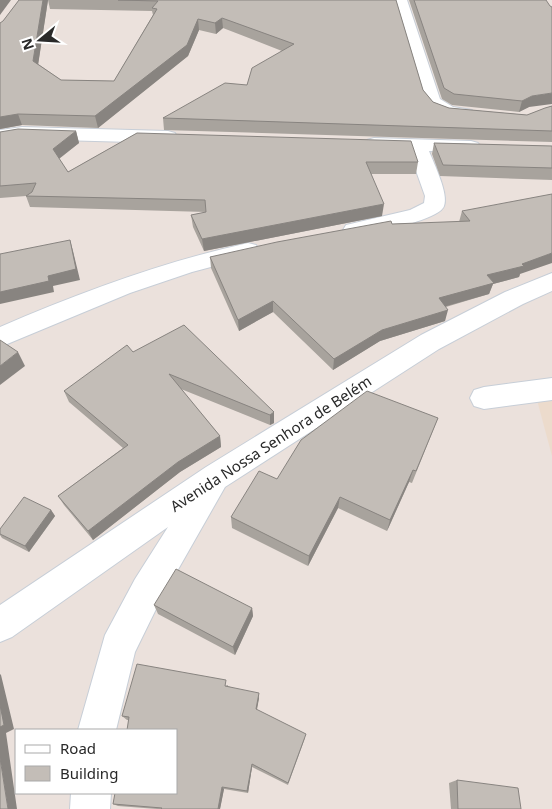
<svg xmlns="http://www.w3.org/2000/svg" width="552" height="809" font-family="'Noto Sans',sans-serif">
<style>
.education{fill:#ecdbcc}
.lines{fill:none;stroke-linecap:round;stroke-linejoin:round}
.minor-casing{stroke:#c7ced7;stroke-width:2}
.minor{fill:#fff;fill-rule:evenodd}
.wall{fill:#a8a39d}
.shaded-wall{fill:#888480}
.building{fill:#c3bdb7;stroke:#888480}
.labels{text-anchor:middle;stroke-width:4.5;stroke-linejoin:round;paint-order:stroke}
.street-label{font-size:15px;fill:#292929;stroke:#fff}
</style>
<rect width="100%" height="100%" fill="#ebe1dc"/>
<polygon class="education" points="552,399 552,456 537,400"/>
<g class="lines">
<defs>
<g id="minor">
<path d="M393,0H407L440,99L453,107L472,110L475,114L472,118C455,122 433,116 423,101Z"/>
<polygon points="22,127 168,131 175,133 177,137 175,141 168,143 22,139 0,142 0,130"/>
<path d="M374,138L471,141L478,143L481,147L478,151L471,153L429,151C434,164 449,194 444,206C439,221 370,233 354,237L346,235L343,230L346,225L410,210L424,203L425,196L409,151L367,148L364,144L367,140Z"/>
<path d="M248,243L256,245L259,250L256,255L192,272L130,293L0,347V327C81,292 162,262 248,243Z"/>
<polygon points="552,273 552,291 523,304 439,349 225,487 159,603 135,652 116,730 78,730 105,635 135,579 168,527 12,637 0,642 0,605 206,467 421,335 505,292"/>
<polygon points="552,378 552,400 484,409 474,406 470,398 474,390 484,387"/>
<polygon points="71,793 111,793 110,809 70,809"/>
</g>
</defs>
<use href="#minor" class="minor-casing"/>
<use href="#minor" class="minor"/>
</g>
<g class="wall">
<polygon points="19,0 48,0 38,64 61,80 114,81 153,15 152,11 50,9 48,0 396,0 423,90 433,102 449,108 527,115 552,106 552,142 164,130 163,118 247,85 282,51 223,28 216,34 199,30 188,56 98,128 22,125 0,129 3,21"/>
<polygon points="409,0 546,0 529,107 519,112 452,105 442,99"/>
<polygon points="76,131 79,143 59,159 68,172 137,133 418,162 416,174 371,174 382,216 204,251 193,227 191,215 206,212 30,207 26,196 0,198 0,132"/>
<polygon points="434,143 552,146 552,180 440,176 432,154"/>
<polygon points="462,211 520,274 519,277 493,284 489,294 446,307 445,321 380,341 333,370 273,312 239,331 211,268 210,257 392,224 459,222"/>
<polygon points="133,352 274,412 274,423 270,425 181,389 220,436 221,447 180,472 93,540 64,505 58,496 123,448 69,402 64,391"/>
<polygon points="438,418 412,483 409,482 387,531 338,508 308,566 232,528 231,517 277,479"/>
<polygon points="51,510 55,516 29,552 2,538 0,535 0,529"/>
<polygon points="154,605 252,608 253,616 235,655 158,614"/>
<polygon points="228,685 228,686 259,698 257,710 305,738 288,785 252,767 248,793 224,789 220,809 157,809 118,806 113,804 129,720 127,720 122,716"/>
<polygon points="457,780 521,809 451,809 449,783"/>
</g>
<g class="shaded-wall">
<polygon points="0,0 11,0 0,15"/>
<polygon points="43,0 48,0 37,72 33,61"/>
<polygon points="222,18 223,28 216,34 215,23"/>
<polygon points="198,19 199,30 188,56 98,128 95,116"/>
<polygon points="552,93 552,104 529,107 519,112 522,101 532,96"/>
<polygon points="18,114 22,125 0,129 0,117"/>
<polygon points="76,131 79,143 56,161 53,149"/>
<polygon points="384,204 382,216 204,251 202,239"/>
<polygon points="70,240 73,251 80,280 53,286 54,292 0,304 0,292 48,276"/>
<polygon points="552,253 552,263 520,274 519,277 493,284 489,294 436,309 439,298 487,275"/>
<polygon points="273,301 273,312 239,331 238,320"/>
<polygon points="448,310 445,321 380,341 333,370 334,359 382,330"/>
<polygon points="18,352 25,366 0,385 0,366"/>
<polygon points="274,412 274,423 270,425 270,415"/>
<polygon points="220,436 221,447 180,472 93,540 88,531 178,462"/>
<polygon points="413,470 409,482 387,531 390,520"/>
<polygon points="340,497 338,508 308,566 309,556"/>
<polygon points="51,510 55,516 29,552 25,546"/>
<polygon points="252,608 253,616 235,655 233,647"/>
<polygon points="0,674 1,675 14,729 6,733 17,809 8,809 0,758"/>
<polygon points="259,693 259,698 256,713 256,709"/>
<polygon points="252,764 252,767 248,793 247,791"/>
<polygon points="222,787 224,789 220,809 218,809"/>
</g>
<g class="building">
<polygon points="19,0 43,0 33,61 61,80 114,81 157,9 152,8 158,1 118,0 396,0 423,90 433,102 449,108 527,115 545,108 552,106 552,131 163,118 225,83 247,85 252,68 294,44 222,18 215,23 198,19 187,45 95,116 18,114 0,117 0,23 3,21"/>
<polygon points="414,0 546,0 550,6 552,7 552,93 532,96 522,101 454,94 444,88"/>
<polygon points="18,129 76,131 53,149 68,172 137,133 411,141 418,162 366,162 384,204 202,239 191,215 206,212 205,200 26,196 32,192 36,183 0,186 0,132"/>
<polygon points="434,143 552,146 552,168 443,165"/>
<polygon points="552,194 552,253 522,264 524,266 487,275 494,283 439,298 448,310 382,330 334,359 273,301 238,320 210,257 277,242 391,221 392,224 470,221 462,211"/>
<polygon points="70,240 76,269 48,276 49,281 0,292 0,254"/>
<polygon points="184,325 274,412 270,415 169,374 220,436 178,462 88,531 58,496 128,445 64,391 127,345 133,352"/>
<polygon points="0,340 18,352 0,366"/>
<polygon points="367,391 438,418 416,471 413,470 390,520 340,497 309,556 231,517 259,471 277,479 301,440"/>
<polygon points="24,497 51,510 25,546 0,534 0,529"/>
<polygon points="176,569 252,608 233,647 154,605"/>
<polygon points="137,664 226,680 225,686 259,693 256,709 306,734 288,783 252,764 247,791 222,787 218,809 161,809 162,808 113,804 115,793 176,793 176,730 127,730 129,717 122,716"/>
<polygon points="0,705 4,725 0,727"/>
<polygon points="0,758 8,809 0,809"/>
<polygon points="457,780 518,788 521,809 458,809"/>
</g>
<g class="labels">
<g class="street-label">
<text transform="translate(271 444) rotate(-33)" y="5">Avenida Nossa Senhora de Belém</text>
</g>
</g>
<rect x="15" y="729" width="162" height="65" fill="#ffffff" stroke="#a9a9a9"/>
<rect x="25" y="745" width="25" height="8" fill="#ffffff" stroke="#a9a9a9"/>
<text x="60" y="754" font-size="15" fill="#292929">Road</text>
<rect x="25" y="766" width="25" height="15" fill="#c3bdb7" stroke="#a9a9a9"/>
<text x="60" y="779" font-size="15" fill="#292929">Building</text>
<g transform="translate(40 40) rotate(252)" stroke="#ffffff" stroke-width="4" paint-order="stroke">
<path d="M0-4L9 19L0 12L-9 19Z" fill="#292929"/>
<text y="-8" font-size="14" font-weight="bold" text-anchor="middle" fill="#292929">N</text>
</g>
</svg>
